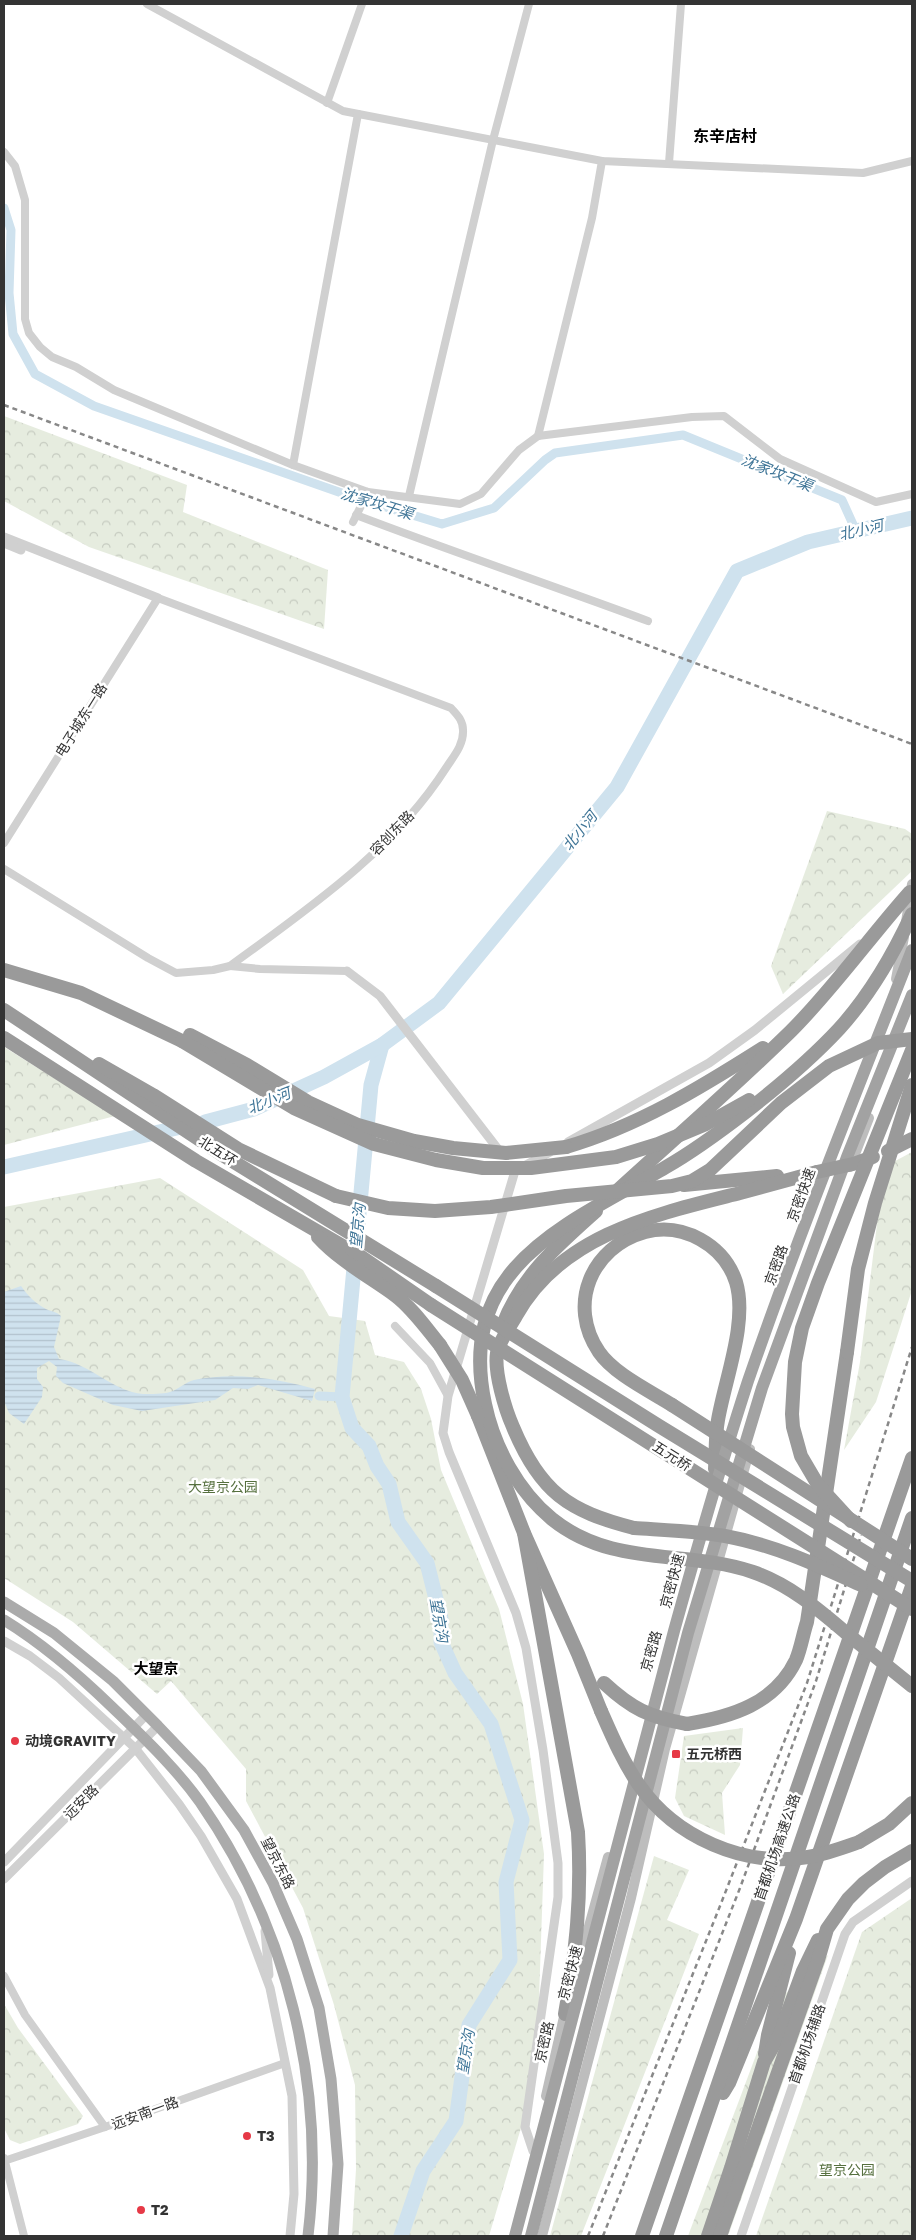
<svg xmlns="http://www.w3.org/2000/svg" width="916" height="2240" font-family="'Golos Text','Noto Sans SC',sans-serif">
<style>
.forest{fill:url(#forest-crowns)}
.water{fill:url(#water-rules)}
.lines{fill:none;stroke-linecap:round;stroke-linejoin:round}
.canal{stroke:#cfe2ee;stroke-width:9}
.river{stroke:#cfe2ee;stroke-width:15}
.minor{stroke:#d0d0d0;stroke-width:8}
.tertiary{stroke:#d0d0d0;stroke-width:9}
.secondary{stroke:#bdbdbd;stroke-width:10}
.primary{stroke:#ababab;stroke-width:11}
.motorway{stroke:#9a9a9a;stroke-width:14}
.rail{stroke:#888;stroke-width:2.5;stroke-dasharray:5 4;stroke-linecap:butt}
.trunk-bridge{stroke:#a2a2a2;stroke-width:12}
.motorway-bridge{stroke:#9a9a9a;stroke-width:14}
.poi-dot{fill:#e63946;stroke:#fff;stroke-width:2}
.labels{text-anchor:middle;stroke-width:5;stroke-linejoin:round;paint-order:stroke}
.street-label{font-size:14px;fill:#333;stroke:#fff}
.park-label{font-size:14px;fill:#56703f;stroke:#fff}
.poi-label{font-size:14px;font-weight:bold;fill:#333;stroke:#fff;text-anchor:start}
.water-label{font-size:15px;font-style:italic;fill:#3f7597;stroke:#fff}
.neighbourhood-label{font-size:15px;font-weight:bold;fill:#000;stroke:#fff}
.quarter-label{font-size:16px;font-weight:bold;fill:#000;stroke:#fff}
</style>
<defs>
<pattern id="forest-crowns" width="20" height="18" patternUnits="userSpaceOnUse" patternTransform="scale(1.25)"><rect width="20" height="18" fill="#e6ecdf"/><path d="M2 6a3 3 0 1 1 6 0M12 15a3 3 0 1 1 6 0" fill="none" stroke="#c6cbc0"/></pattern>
<pattern id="water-rules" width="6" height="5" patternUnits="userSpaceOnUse" patternTransform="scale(1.25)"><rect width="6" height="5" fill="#cfe2ee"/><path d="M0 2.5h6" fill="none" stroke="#b2c2cd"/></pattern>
</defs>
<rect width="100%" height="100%" fill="#fff"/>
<g class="forest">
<polygon points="4,416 187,485 183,512 328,570 324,629 89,547 4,501"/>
<polygon points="827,811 905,829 912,834 912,871 783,994 771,966"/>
<polygon points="4,1047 115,1116 4,1145"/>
<polygon points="912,1152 912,1290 876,1402 844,1450 860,1362 884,1167"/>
<polygon points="160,1178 303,1270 329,1316 365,1321 375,1355 404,1362 421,1389 431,1419 441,1470 499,1609 523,1704 544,1854 537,2057 523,2121 489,2236 352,2236 356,2169 355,2085 334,2005 303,1908 246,1801 246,1769 171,1681 157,1694 73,1622 4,1578 4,1207"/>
<polygon points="743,1728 740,1765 722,1793 725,1835 684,1816 675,1798 684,1736"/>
<polygon points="654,1856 689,1870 667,1920 699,1934 581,2236 550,2236"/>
<polygon points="912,1898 912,2236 756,2236 862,1932"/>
<polygon points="828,1955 728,2236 688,2236 776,2002"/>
<polygon points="4,2004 18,2028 83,2116 78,2124 20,2144 10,2140 4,2128"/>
</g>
<path class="water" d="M21,1286C28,1296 35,1303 46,1309C52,1312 56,1311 61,1316L54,1347L59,1359C90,1363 113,1392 143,1394C151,1394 163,1394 170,1392C178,1390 185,1382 194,1380C234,1372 275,1378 315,1389L312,1401L258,1385L248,1389L233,1388L215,1400L142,1411L113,1405L63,1383L56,1376L57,1367L49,1361L37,1368V1379L43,1387L42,1397L24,1424L9,1413L4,1401V1292Z"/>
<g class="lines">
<g class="canal">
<polyline points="4,208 11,230 9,293 13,334 35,374 94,406 353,497 442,524 494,508 545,460 555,453 683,435 842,500 856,531"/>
<polyline points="319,1396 342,1397"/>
</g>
<g class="river">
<polyline points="382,1045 371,1085 342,1397 352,1428 369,1446 377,1466 389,1484 398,1522 427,1563 441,1619 441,1642 455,1673 491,1724 522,1820 506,1882 510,1960 469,2025 456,2121 423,2171 401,2236"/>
<polyline points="205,1122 254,1109 324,1077 382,1045 439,1003 617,787 737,571 808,542 912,518"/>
<polyline points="4,1167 190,1125"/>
</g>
<g class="minor">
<polyline points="147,4 343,111 602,161 863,173 912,161"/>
<polyline points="327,103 362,4"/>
<polyline points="358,114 293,465 368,492 460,504 481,494 519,450 538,436 692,417 724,416 780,459 876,502 912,494"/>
<polyline points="4,152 15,166 25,200 25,319 29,333 40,347 52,357 76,367 114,390 293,465"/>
<polyline points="669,163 681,4"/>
<polyline points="538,436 592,218 602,161"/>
<polyline points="409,496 493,140 529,4"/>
<path d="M356,515C453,552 551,585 648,621"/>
<polyline points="353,522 368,492"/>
<path d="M4,843L158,598L451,708C457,715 463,720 463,730C464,745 453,757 446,768C393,851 309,908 230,966L213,970L176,973L148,958L4,869"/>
<polyline points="230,966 260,969 347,971"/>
<polyline points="395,1326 430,1363 448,1396"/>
<polyline points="4,1976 25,2015 105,2127"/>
<polyline points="4,2158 24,2236"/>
<polyline points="4,2161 105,2127 285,2063"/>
</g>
<g class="tertiary">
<polyline points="4,537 158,598"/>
<polyline points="4,543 21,550"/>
<polyline points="347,971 380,996 501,1153"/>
<polyline points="568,1142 709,1063 755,1030 860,944"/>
<polyline points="4,1641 30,1656 59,1678 135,1748 179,1804 201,1836 237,1899 270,1988 292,2096 294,2194 290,2236"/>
<polyline points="4,1862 147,1714"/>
<polyline points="4,1879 158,1726"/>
<polyline points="265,1931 269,1975"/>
<polyline points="533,2151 525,2127 558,1897 558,1863 543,1750 526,1648 516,1613 449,1452 443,1433 448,1396 515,1171 550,1152"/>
<polyline points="741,2236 845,1934 853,1922 912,1881"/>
</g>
<g class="secondary">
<polyline points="906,922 912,884"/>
<polyline points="896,979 904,937"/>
<polyline points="850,1167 869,1118"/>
<polyline points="577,1970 608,1857"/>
<polyline points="546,2096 566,2008"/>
<polyline points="542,2236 631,1898 665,1749 750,1449"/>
</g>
<g class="primary">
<polyline points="4,1602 54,1633 113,1681 158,1726 201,1771 244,1830 273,1883 297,1939 319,2008 331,2079 338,2164 333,2236"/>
<path d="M4,1620C43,1644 79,1675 112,1707C143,1737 175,1767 200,1802C287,1927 326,2085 308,2236"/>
</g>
<g class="motorway">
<polyline points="4,970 81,993 182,1041"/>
<polyline points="4,1010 221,1154 436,1286"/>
<polyline points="4,1038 196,1161 360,1256 431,1305"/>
<polyline points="99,1064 153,1095 238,1149 336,1196"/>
<path d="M566,1147C638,1126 700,1088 763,1048"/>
<polyline points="888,1151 912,1139"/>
<polyline points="684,1185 777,1176"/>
<path d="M617,1191C675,1138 735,1086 791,1031C834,988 869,938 910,892"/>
<path d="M318,1237C340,1261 370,1277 396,1296C413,1309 426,1328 440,1345"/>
<path d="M502,1327C521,1276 557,1246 596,1211"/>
<path d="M672,1405C650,1391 614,1374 599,1352C567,1305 591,1247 645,1232C683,1222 724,1245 736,1282C748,1322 725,1379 718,1420C715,1436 716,1453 715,1469"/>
<polyline points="478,1416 524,1533 578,1654 601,1711"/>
<path d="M634,1528C568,1511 540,1492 513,1427C505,1409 494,1372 497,1353C499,1341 510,1327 516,1316C561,1234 657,1214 740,1193C766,1186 792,1179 817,1172"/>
<path d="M524,1533L578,1832C582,1897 576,1950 565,2014"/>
<path d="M687,1724C731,1717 775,1704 796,1660C801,1648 803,1634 807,1622L847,1352"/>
<polyline points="859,1842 889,1824 912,1803"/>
<polyline points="765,2054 768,2035 789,1953"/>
<polyline points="723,2093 729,2083 796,1919 912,1586"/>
<polyline points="642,2236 912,1458"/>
<polyline points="666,2236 912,1518"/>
<polyline points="708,2236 731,2168 764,2062 779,2036 803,1971 818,1940"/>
<polyline points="720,2236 818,1960 827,1929 848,1899 864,1883 885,1867 912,1851"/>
</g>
<g class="rail">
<polyline points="4,405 912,744"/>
<polyline points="588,2236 720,1906 807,1683 912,1347"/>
<polyline points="603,2236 740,1888 816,1681 861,1535"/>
</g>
<g class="trunk-bridge">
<path d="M515,2236L674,1631C697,1548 721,1464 748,1381C798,1236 856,1093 912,950"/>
<polyline points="531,2236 688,1633 762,1388 847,1157 912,995"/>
</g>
<g class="motorway-bridge">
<path d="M912,914C893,955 870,995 839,1029C812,1058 779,1086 747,1111C721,1131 694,1151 666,1167C569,1224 455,1265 485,1404C494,1447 518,1491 552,1519C613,1568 685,1549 753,1572C788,1584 817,1608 845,1632C867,1650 890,1668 912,1686"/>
<polyline points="190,1035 247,1065 308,1102 358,1125 414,1141 453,1148 506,1153 566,1147"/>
<polyline points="182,1041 294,1108 374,1144 436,1160 483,1168 531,1168 616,1157 658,1144 706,1124 749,1100"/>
<polyline points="817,1172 853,1164 873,1157"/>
<polyline points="336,1196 388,1208 435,1211 491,1207 566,1196 672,1186 692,1181 710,1170 781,1103 829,1066 878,1043 912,1039"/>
<polyline points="436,1286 659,1426 912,1581"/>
<polyline points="431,1305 912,1609"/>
<polyline points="440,1345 462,1380 478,1416"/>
<polyline points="847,1352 858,1269 875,1203 912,1085"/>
<polyline points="672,1405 912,1559"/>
<polyline points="851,1521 818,1485 801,1456 793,1427 792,1414 795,1362 802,1328 818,1283 912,1050"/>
<path d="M634,1528C664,1530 696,1531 725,1536C774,1545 817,1565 861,1585"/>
<path d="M604,1683C632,1709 649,1717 687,1724"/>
<path d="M601,1711C612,1736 623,1762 639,1785C675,1837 744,1868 808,1857C826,1854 842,1848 859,1842"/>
</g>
</g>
<g class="poi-dot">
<circle cx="15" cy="1741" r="5"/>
<rect x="671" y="1749" width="10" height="10" rx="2.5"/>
<circle cx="247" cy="2136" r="5"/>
<circle cx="141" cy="2210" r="5"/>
</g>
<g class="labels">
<g class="street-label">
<text transform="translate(81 720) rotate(-58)" y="5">电子城东一路</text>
<text transform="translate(392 833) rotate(-46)" y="5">容创东路</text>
<text transform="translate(218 1151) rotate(32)" y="5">北五环</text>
<text transform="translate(801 1195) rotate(-70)" y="5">京密快速</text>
<text transform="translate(776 1265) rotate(-70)" y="5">京密路</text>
<text transform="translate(672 1456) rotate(32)" y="5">五元桥</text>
<text transform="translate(672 1581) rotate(-75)" y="5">京密快速</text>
<text transform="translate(651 1651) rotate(-74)" y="5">京密路</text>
<text transform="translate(81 1802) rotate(-45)" y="5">远安路</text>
<text transform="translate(777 1847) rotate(-71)" y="5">首都机场高速公路</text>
<text transform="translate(278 1863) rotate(63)" y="5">望京东路</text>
<text transform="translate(570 1973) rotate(-75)" y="5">京密快速</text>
<text transform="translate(544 2042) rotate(-77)" y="5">京密路</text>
<text transform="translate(807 2044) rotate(-71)" y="5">首都机场辅路</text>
<text transform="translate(145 2113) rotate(-20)" y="5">远安南一路</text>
</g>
<g class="park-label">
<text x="223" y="1492">大望京公园</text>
<text x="847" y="2175">望京公园</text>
</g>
<g class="poi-label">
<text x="25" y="1746">动境GRAVITY</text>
<text x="686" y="1759">五元桥西</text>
<text x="257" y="2141">T3</text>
<text x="151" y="2215">T2</text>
</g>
<g class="water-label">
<text transform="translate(777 473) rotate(22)" y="5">沈家坟干渠</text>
<text transform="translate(377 504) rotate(17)" y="5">沈家坟干渠</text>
<text transform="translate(861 530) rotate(-13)" y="5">北小河</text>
<text transform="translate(580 831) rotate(-51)" y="5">北小河</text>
<text transform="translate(269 1101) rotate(-22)" y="5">北小河</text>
<text transform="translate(358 1226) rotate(-85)" y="5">望京沟</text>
<text transform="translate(439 1620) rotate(80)" y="5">望京沟</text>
<text transform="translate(466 2052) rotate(-81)" y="5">望京沟</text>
</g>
<g class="neighbourhood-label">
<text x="156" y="1674">大望京</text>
</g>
<g class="quarter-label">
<text x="725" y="142">东辛店村</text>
</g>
</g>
<rect width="916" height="2240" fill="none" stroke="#333333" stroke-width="10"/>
</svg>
